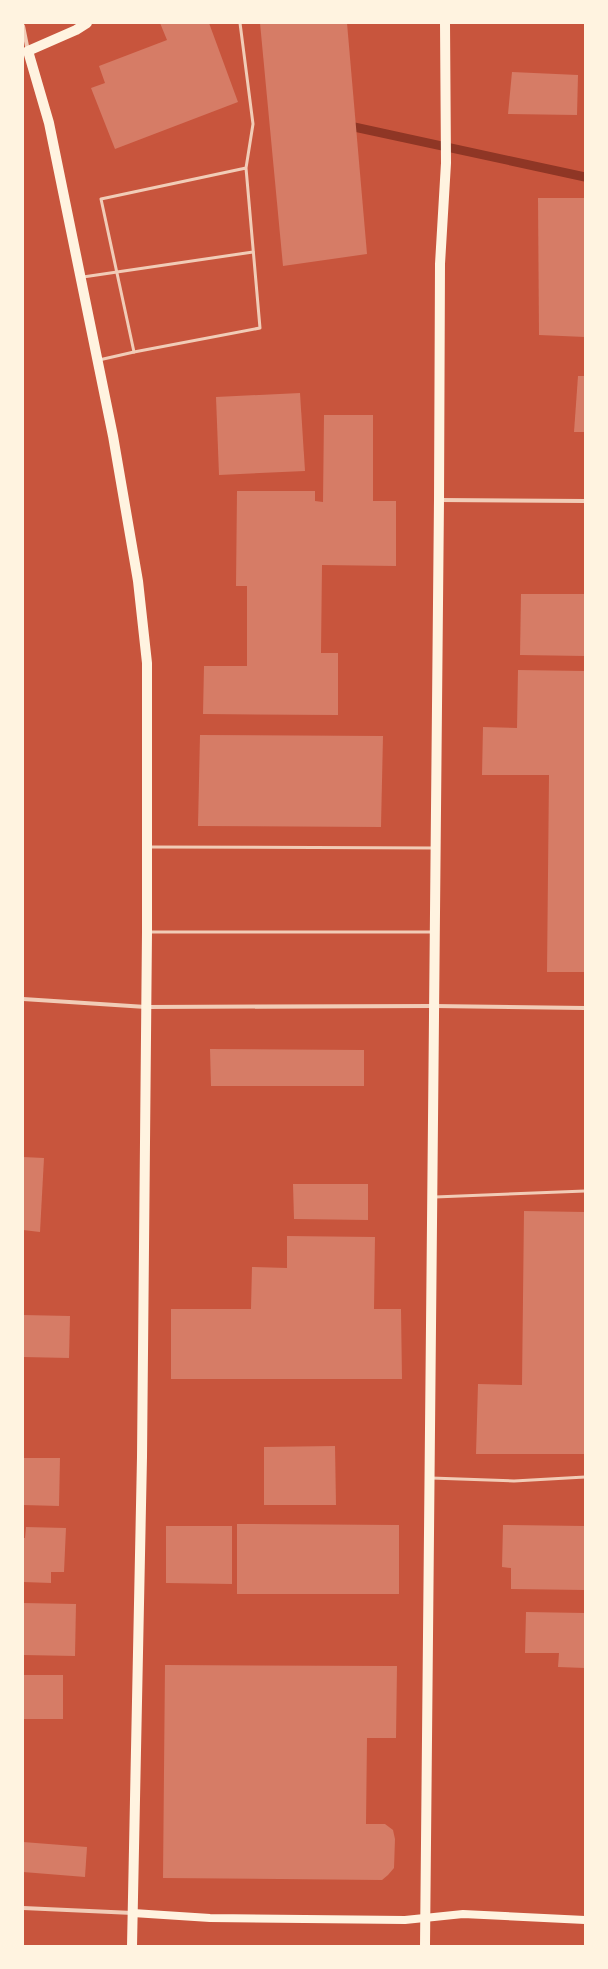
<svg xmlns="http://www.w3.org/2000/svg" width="608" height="1969" font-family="Karla,sans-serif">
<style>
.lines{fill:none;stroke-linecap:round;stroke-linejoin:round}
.stream{stroke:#8f3625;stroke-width:9}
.building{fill:#d67c66}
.service{stroke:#f1ccb7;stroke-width:3}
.minor{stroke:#f1ccb7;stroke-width:4}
.secondary{stroke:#fff3e0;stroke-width:8}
.primary{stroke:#fff3e0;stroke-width:10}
</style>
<rect width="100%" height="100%" fill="#c8553d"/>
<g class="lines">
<polyline class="stream" points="345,125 585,177"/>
</g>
<g class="building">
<polygon points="160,23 209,23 238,102 115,149 91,88 105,83 99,66 167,40"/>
<polygon points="260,23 347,23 367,254 283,266"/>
<polygon points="512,72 578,75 577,115 508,114"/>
<polygon points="538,198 585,198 585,337 539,335"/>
<polygon points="578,376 585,376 585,432 574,432"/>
<polygon points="300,393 305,471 219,475 216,397"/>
<polygon points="324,415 373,415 373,501 396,501 396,566 322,565 321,653 338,653 338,715 203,714 204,666 247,666 247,586 236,586 237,491 315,491 315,501 323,502"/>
<polygon points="521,594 585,594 585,656 520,655"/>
<polygon points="518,670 585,671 585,972 547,972 549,775 482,775 483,727 517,728"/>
<polygon points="200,735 383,736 381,827 198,826"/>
<polygon points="210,1049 364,1050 364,1086 211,1086"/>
<polygon points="23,1157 44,1158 40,1232 23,1230"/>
<polygon points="293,1184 368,1184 368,1220 294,1219"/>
<polygon points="524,1211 585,1212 585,1454 476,1454 478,1384 522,1385"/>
<polygon points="287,1236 375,1237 374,1309 401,1309 402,1379 171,1379 171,1309 251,1309 252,1267 287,1268"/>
<polygon points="23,1315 70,1316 69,1358 23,1357"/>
<polygon points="335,1446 336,1505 264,1505 264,1447"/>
<polygon points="23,1458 60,1458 59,1506 23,1505"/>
<polygon points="237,1524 399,1525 399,1594 237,1594"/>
<polygon points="503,1525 585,1526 585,1590 511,1589 511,1568 502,1567"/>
<polygon points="166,1526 232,1526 232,1584 166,1583"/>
<polygon points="26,1527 66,1528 64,1572 51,1572 51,1583 23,1582 23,1538 25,1538"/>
<polygon points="23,1603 76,1604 75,1656 23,1655"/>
<polygon points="526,1612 585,1613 585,1668 558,1667 559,1653 525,1653"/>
<polygon points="165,1665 397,1666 396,1738 367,1738 366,1824 385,1824 393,1830 395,1839 394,1868 388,1875 382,1880 163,1878"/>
<rect x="23" y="1675" width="40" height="44"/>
<polygon points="23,1842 87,1847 85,1877 23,1872"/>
</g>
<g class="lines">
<g class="service">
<polyline points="240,23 253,124 246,168 260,328 134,352 101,199 246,168"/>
<polyline points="83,277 253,252"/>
<polyline points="99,360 134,352"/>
<polyline points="150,847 434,848"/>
<polyline points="148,932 433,932"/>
<polyline points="435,1197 585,1191"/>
<polyline points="431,1478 514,1481 585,1477"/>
</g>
<g class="minor">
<polyline points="23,26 28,51"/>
<polyline points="440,500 585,501"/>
<polyline points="23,999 146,1007 434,1006 585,1008"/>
<polyline points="23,1908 133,1913"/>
</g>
<polyline class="secondary" points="133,1913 210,1918 405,1920 463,1914 585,1920"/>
<g class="primary">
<polyline points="87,23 76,30 28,51 49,123 113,436 138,581 147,663 147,932 142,1457 132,1946"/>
<polyline points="425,1946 439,500 440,264 446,163 445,23"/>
</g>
</g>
<rect width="608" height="1969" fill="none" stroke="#fff3e0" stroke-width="48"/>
</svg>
